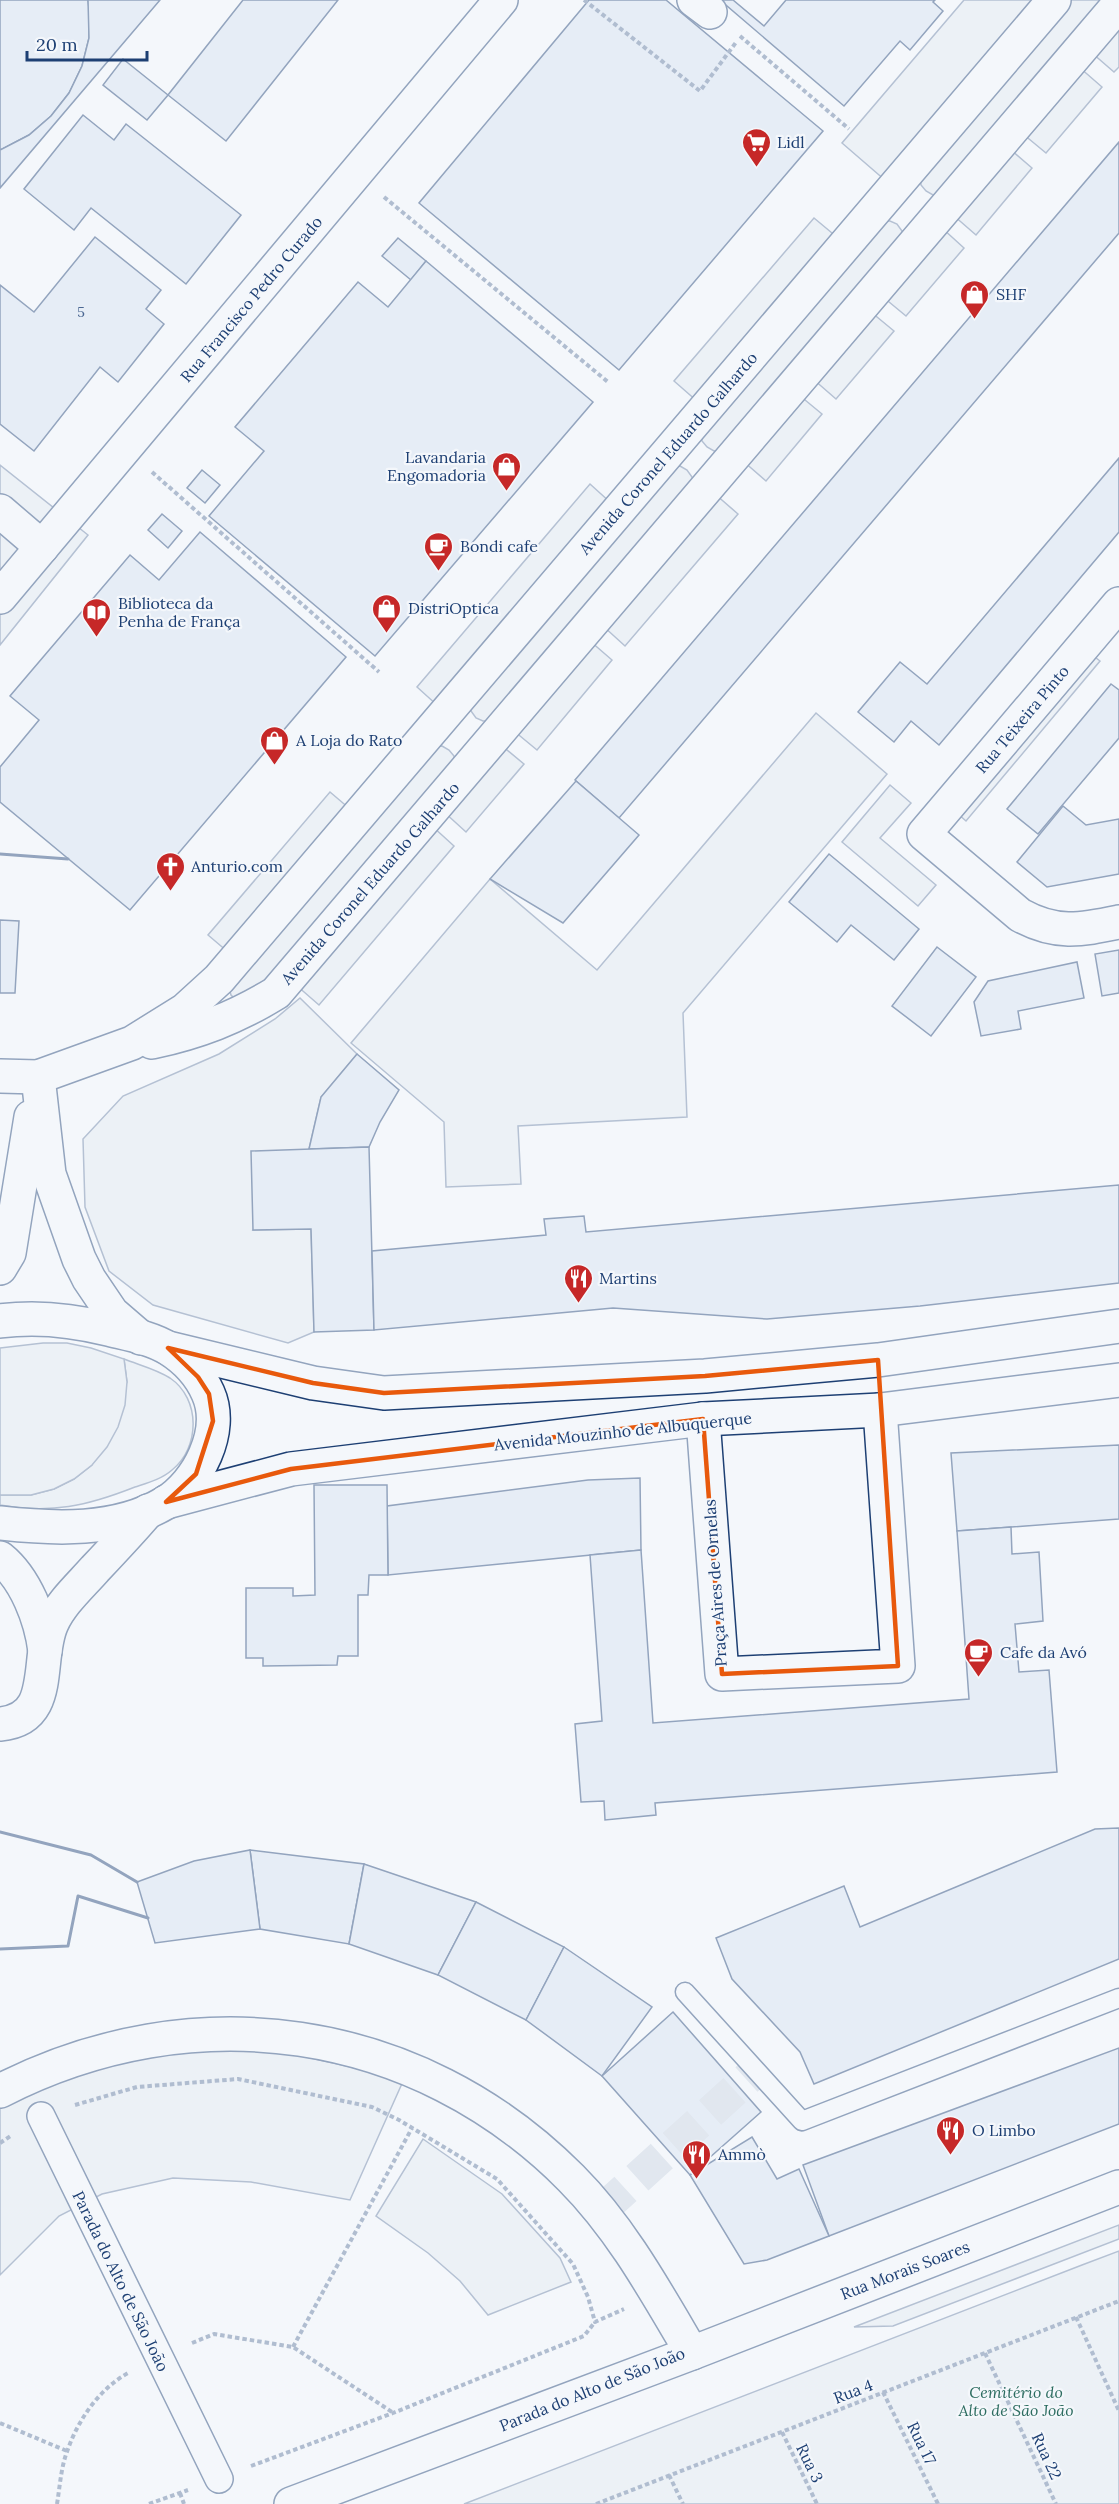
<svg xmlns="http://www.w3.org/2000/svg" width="1119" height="2504" font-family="Lora,serif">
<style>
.green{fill:#e3e9f0;stroke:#687fa3;stroke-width:1.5}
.parking{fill:#e3e8f0;stroke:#687fa3;stroke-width:1.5}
.building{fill:#d5e0f0;stroke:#1d3f73;stroke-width:1.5}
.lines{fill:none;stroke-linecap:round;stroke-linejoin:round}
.minor-tunnel{stroke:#c9d2e0;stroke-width:33;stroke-dasharray:33 16;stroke-linecap:butt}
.service-casing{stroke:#1d3f73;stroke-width:21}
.pedestrian-casing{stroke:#1d3f73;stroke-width:30}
.minor-casing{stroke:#1d3f73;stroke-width:36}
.tertiary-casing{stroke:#1d3f73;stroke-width:36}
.secondary-casing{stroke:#1d3f73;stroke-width:36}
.path{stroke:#5e769c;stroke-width:4;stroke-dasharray:4.5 3;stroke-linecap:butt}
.service{stroke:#f4f7fb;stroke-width:18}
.pedestrian{stroke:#f4f7fb;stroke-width:27}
.minor{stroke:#f4f7fb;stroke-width:33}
.tertiary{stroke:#f4f7fb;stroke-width:33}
.secondary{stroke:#f4f7fb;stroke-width:33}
.wall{stroke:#1d3f73;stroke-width:3}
.marked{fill:none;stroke:#e8590c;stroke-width:4.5;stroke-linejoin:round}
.labels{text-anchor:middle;stroke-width:4.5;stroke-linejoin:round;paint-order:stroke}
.number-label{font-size:14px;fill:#4b6792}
.poi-label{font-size:16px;fill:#1d3f73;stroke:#f4f7fb;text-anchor:start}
.street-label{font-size:16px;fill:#1d3f73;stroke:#f4f7fb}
.park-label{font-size:16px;font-style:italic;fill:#2c6c60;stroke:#f4f7fb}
</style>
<rect width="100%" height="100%" fill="#f4f7fb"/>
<g class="green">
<polygon points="816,713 887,774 683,1013 687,1117 518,1126 521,1184 446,1187 444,1122 351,1043 490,879 597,970"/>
<path d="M124,1359C139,1365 156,1369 170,1378C201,1399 200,1448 172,1470C162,1479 147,1483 135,1487C87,1506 51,1514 0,1505V1495H31L54,1489L74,1479L92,1465L127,1382Z"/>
<polygon points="423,2139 502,2194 560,2258 571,2282 488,2315 460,2281 428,2253 376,2216"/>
<polygon points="1119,2251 1119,2504 464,2504 1082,2265"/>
</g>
<g class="parking">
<polygon points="964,0 1041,0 886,181 842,143"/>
<polygon points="1068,0 1109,0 941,194 933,195 926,191 921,185 920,176"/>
<polygon points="1119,23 1119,67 1114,72 1092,53"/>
<polygon points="1079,67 1102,87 1046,153 1023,134"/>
<polygon points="1010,149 1032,168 976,235 953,215"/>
<polygon points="814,218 838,238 698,402 674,381"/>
<polygon points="882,221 890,221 897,224 902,231 903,239 722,450 714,451 707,447 702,441 701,433"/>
<polygon points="942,228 964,248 906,316 883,297"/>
<polygon points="871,312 894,331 836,399 813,379"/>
<polygon points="799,395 822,414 766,481 743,461"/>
<polygon points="0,465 88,535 0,645"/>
<polygon points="680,466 687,470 692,477 693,485 491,721 483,721 476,718 471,711 471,703 672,467"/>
<polygon points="590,484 611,503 438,706 417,687"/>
<polygon points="715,494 738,514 625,646 603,626"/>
<polygon points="590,641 612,660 537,750 514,731"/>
<polygon points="1091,654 1100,661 966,821 957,813"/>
<polygon points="501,745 524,764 466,832 444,812"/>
<polygon points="442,746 449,750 454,756 454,765 267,987 237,1001 231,995 229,988 434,747"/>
<polygon points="890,785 911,803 880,838 936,885 918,906 842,842"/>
<polygon points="330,792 350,809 228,952 208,935"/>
<polygon points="432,826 454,846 319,1005 296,985"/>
<polygon points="300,998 357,1054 321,1097 309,1149 253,1230 311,1229 314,1332 288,1343 153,1305 109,1271 85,1207 83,1139 123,1096 219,1054 275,1019"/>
<polygon points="43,1343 67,1343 91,1348 124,1359 127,1382 125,1405 118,1427 107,1447 92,1465 74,1479 54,1489 31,1495 0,1495 0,1348"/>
<polygon points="235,2041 404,2079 350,2200 251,2182 173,2178 102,2194 59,2216 0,2275 0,2101 85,2062"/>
<polygon points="1119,2225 1119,2239 893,2326 854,2327"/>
</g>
<g class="building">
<polygon points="0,0 88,0 89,9 89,38 82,66 69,93 51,116 29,135 0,150"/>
<polygon points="88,0 160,0 0,188 0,150 29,135 51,116 69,93 82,66 89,38"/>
<polygon points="243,0 338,0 226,141 168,95"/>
<polygon points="589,0 666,0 823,131 619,370 419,203"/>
<polygon points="720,0 733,0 764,26 786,0 935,0 933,2 943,11 910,50 900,41 844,106"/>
<polygon points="123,59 168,95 147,120 103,85"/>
<polygon points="83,115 114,140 126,124 241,215 186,284 91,208 74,230 24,189"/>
<polygon points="1119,142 1119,233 619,818 575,780"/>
<polygon points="95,237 161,290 146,309 164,324 118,382 100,367 34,451 0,424 0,285 34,312"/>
<polygon points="398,238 426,261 411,280 382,256"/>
<polygon points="426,261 593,402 375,656 209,516 264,451 235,427 314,334 358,282 388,307"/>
<polygon points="1119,458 1119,532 939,745 911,721 894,742 858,712 900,662 927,684"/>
<polygon points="202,470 220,485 205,503 187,488"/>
<polygon points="162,514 182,531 168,548 148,530"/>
<polygon points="200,532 346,657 130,910 0,802 0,767 39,720 10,696 130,555 159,580"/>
<polygon points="1111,684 1119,690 1119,738 1038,834 1007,809"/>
<polygon points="576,781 639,835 563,923 490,879"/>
<polygon points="1063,806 1086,825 1119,819 1119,874 1047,887 1017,862"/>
<polygon points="829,854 919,929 894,960 851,925 837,942 789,902"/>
<polygon points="0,920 19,921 15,993 0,993"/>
<polygon points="937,947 976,977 931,1036 892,1006"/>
<polygon points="1119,950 1119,993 1102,996 1095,954"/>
<polygon points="1077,962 1084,998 1018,1011 1021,1029 981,1036 974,1002 988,981"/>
<polygon points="357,1054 399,1090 380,1122 369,1147 309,1149 321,1097"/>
<polygon points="369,1147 374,1330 314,1332 311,1229 253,1230 251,1151"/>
<polygon points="1119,1185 1119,1283 920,1306 767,1319 613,1308 374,1330 372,1251 546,1235 544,1219 584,1216 586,1232"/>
<polygon points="1119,1445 1119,1519 957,1531 951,1453"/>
<polygon points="640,1478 641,1550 388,1575 387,1506 588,1480"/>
<polygon points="314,1485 387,1485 388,1575 369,1575 368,1595 358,1595 358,1656 338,1656 337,1665 263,1666 263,1658 246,1658 246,1588 293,1588 293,1596 315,1595"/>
<polygon points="1011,1527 1012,1554 1039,1552 1043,1621 1015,1624 1019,1672 1049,1670 1057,1772 655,1803 656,1815 605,1820 604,1801 581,1802 575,1724 602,1721 590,1555 641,1550 653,1723 969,1699 957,1531"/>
<polygon points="1119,1828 1119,1959 814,2084 800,2052 732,1979 716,1938 844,1886 860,1927 1095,1829"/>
<polygon points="250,1850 364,1864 349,1944 260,1929"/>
<polygon points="250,1850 260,1929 155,1943 137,1882 194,1861"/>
<polygon points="364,1864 476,1902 438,1975 349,1944"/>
<polygon points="476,1902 564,1947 526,2020 438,1975"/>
<polygon points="564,1947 652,2007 602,2076 526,2020"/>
<polygon points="673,2012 761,2112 690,2175 602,2076"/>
<polygon points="1119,2048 1119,2124 829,2236 803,2165"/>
<polygon points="752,2137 777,2179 799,2169 829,2236 767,2260 744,2264 690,2175"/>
</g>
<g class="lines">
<polyline class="minor-tunnel" points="601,2211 757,2070"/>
<defs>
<polyline id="service" points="685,1992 802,2121 1119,1998"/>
<polyline id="pedestrian" points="41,2116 219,2479"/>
<g id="minor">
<polyline points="694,0 710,12"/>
<polyline points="0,511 42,547"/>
<polyline points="0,597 501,0"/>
<path d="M1119,604L924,834L1020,915C1056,935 1080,930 1119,922"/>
<path d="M152,1042C198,1032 235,1018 276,993L1119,4"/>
<polyline points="0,1076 38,1077 132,1043 185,1010 219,979 1054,0"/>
<polyline points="38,1077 49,1174 79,1259 89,1279 112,1313 141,1338"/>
<polyline points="0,1268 9,1253 31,1117"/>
<polyline points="703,1419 722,1674 898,1666 880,1410"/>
<path d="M0,1558C26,1579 41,1619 45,1651"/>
<path d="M0,1724C56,1719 35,1659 52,1623C61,1603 80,1586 95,1569C113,1550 131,1531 148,1511"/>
<path d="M0,2091C193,1992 417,2023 571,2178C621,2228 656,2292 692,2353"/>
</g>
<polyline id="tertiary" points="291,2504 692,2353 1119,2187"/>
<g id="secondary">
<path d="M0,1321C37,1316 72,1320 108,1329C128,1334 152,1338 169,1349C185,1359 200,1375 208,1393C225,1431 198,1483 165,1503C116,1532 54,1529 0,1523"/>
<polyline points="168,1348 313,1383 384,1393 705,1376 878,1360 1119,1326"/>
<polyline points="166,1502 291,1469 703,1419 880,1410 1119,1380"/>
</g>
</defs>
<use href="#service" class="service-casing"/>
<use href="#pedestrian" class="pedestrian-casing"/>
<use href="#minor" class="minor-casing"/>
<use href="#tertiary" class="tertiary-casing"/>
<use href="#secondary" class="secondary-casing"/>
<g class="path">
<polyline points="584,0 700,91 737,41"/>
<polyline points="740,36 849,129"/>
<polyline points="384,197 608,382"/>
<polyline points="152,472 379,672"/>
<polyline points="75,2105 137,2087 238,2079 372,2107 399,2120 497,2179 573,2264 588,2297 595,2322 624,2309"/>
<polyline points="0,2143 12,2135"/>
<polyline points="1076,2317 1119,2411"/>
<polyline points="192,2343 214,2334 293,2347 392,2412"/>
<polyline points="293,2347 412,2128"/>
<polyline points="985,2353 1056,2504"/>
<polyline points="883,2392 938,2504"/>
<polyline points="0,2423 67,2451"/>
<polyline points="782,2432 817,2504"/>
<polyline points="251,2466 393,2413 584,2336 595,2322"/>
<polyline points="669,2475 683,2504"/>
<polyline points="180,2493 184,2504"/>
<path d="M57,2504C60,2486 61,2466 68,2449C79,2418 101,2387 130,2372"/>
<polyline points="149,2504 188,2490"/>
<polyline points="596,2504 1119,2301"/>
</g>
<use href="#service" class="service"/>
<use href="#pedestrian" class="pedestrian"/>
<use href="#minor" class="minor"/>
<use href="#tertiary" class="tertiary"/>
<use href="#secondary" class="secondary"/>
<g class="wall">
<polyline points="0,854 68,859"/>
<polyline points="0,1832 91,1855 137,1882"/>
<polyline points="0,1949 68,1946 78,1896 148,1918"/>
</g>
</g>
<path d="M0 0H1119V2504H0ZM168,1348L313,1383L384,1393L705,1376L878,1360L898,1666L722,1674L703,1419L291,1469L166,1502L196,1474L213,1421L209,1394L198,1377Z" fill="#f4f7fb" fill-opacity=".55" fill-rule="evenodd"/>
<path class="marked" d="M168,1348L313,1383L384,1393L705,1376L878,1360L898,1666L722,1674L703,1419L291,1469L166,1502L196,1474L213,1421L209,1394L198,1377Z"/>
<defs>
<symbol id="supermarket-pin" viewBox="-11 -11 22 30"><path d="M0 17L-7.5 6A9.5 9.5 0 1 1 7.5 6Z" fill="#c62828" stroke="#f4f7fb"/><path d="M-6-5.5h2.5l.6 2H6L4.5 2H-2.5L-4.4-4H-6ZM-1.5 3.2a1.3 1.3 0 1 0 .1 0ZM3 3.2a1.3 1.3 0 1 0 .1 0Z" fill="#fff"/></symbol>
<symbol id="shop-pin" viewBox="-11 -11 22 30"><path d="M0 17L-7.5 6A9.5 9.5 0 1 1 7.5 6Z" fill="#c62828" stroke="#f4f7fb"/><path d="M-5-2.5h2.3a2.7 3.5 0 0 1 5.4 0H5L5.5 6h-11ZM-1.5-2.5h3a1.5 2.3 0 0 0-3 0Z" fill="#fff"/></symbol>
<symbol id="cafe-pin" viewBox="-11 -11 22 30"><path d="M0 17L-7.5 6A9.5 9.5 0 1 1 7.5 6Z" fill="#c62828" stroke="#f4f7fb"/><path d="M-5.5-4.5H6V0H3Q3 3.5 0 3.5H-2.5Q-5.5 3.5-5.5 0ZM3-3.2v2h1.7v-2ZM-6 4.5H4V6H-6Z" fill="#fff"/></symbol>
<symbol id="library-pin" viewBox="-11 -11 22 30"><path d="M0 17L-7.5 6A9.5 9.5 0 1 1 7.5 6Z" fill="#c62828" stroke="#f4f7fb"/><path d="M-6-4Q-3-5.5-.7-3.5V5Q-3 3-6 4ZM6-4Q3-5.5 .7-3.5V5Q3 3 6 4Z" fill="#fff"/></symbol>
<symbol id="church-pin" viewBox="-11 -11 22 30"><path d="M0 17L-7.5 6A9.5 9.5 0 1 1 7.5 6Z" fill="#c62828" stroke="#f4f7fb"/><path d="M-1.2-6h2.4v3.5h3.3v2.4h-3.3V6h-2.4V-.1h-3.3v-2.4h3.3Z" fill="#fff"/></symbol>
<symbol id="restaurant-pin" viewBox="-11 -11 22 30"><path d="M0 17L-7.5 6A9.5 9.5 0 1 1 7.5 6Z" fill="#c62828" stroke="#f4f7fb"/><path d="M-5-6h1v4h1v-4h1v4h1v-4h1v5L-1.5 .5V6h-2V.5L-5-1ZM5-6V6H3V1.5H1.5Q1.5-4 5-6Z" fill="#fff"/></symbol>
</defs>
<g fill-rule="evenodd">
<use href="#supermarket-pin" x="740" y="126" width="33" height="45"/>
<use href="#shop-pin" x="958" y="278" width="33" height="45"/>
<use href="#shop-pin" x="490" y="450" width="33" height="45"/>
<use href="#cafe-pin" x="422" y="530" width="33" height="45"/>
<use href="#shop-pin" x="370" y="592" width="33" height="45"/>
<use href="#library-pin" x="80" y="596" width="33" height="45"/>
<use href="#shop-pin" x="258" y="724" width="33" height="45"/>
<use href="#church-pin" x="154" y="850" width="33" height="45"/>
<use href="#restaurant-pin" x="562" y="1262" width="33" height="45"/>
<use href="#cafe-pin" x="962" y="1636" width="33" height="45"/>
<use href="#restaurant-pin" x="934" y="2114" width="33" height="45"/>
<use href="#restaurant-pin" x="680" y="2138" width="33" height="45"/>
</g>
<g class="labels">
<g class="number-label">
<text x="81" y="317">5</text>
</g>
<g class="poi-label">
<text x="777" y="148">Lidl</text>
<text x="996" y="300">SHF</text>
<text x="486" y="463" text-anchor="end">Lavandaria<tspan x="486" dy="18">Engomadoria</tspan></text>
<text x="460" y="552">Bondi cafe</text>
<text x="118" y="609">Biblioteca da<tspan x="118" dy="18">Penha de França</tspan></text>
<text x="408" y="614">DistriOptica</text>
<text x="296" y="746">A Loja do Rato</text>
<text x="191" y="872">Anturio.com</text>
<text x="599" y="1284">Martins</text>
<text x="1000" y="1658">Cafe da Avó</text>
<text x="972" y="2136">O Limbo</text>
<text x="718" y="2160">Ammò</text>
</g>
<g class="street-label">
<text transform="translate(251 299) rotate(-50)" y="6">Rua Francisco Pedro Curado</text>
<text transform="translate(668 453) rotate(-49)" y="6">Avenida Coronel Eduardo Galhardo</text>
<text transform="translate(1022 719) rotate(-50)" y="6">Rua Teixeira Pinto</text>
<text transform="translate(370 883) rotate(-49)" y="6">Avenida Coronel Eduardo Galhardo</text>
<text transform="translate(623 1431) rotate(-6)" y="6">Avenida Mouzinho de Albuquerque</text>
<text transform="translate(715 1583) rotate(-94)" y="6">Praça Aires de Ornelas</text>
<text transform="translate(905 2270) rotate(-21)" y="6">Rua Morais Soares</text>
<text transform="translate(121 2281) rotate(64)" y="6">Parada do Alto de São João</text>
<text transform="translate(592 2389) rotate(-22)" y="6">Parada do Alto de São João</text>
<text transform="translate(853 2391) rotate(-21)" y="6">Rua 4</text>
<text transform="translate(922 2443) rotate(64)" y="6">Rua 17</text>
<text transform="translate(1047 2456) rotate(65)" y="6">Rua 22</text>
<text transform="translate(810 2463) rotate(64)" y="6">Rua 3</text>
</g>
<g class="park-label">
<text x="1016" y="2398">Cemitério do<tspan x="1016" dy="18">Alto de São João</tspan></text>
</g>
</g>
<path d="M27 51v9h120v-9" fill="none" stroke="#1d3f73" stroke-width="3"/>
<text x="36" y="51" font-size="18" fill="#1d3f73" stroke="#f4f7fb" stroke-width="4.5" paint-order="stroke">20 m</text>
</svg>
